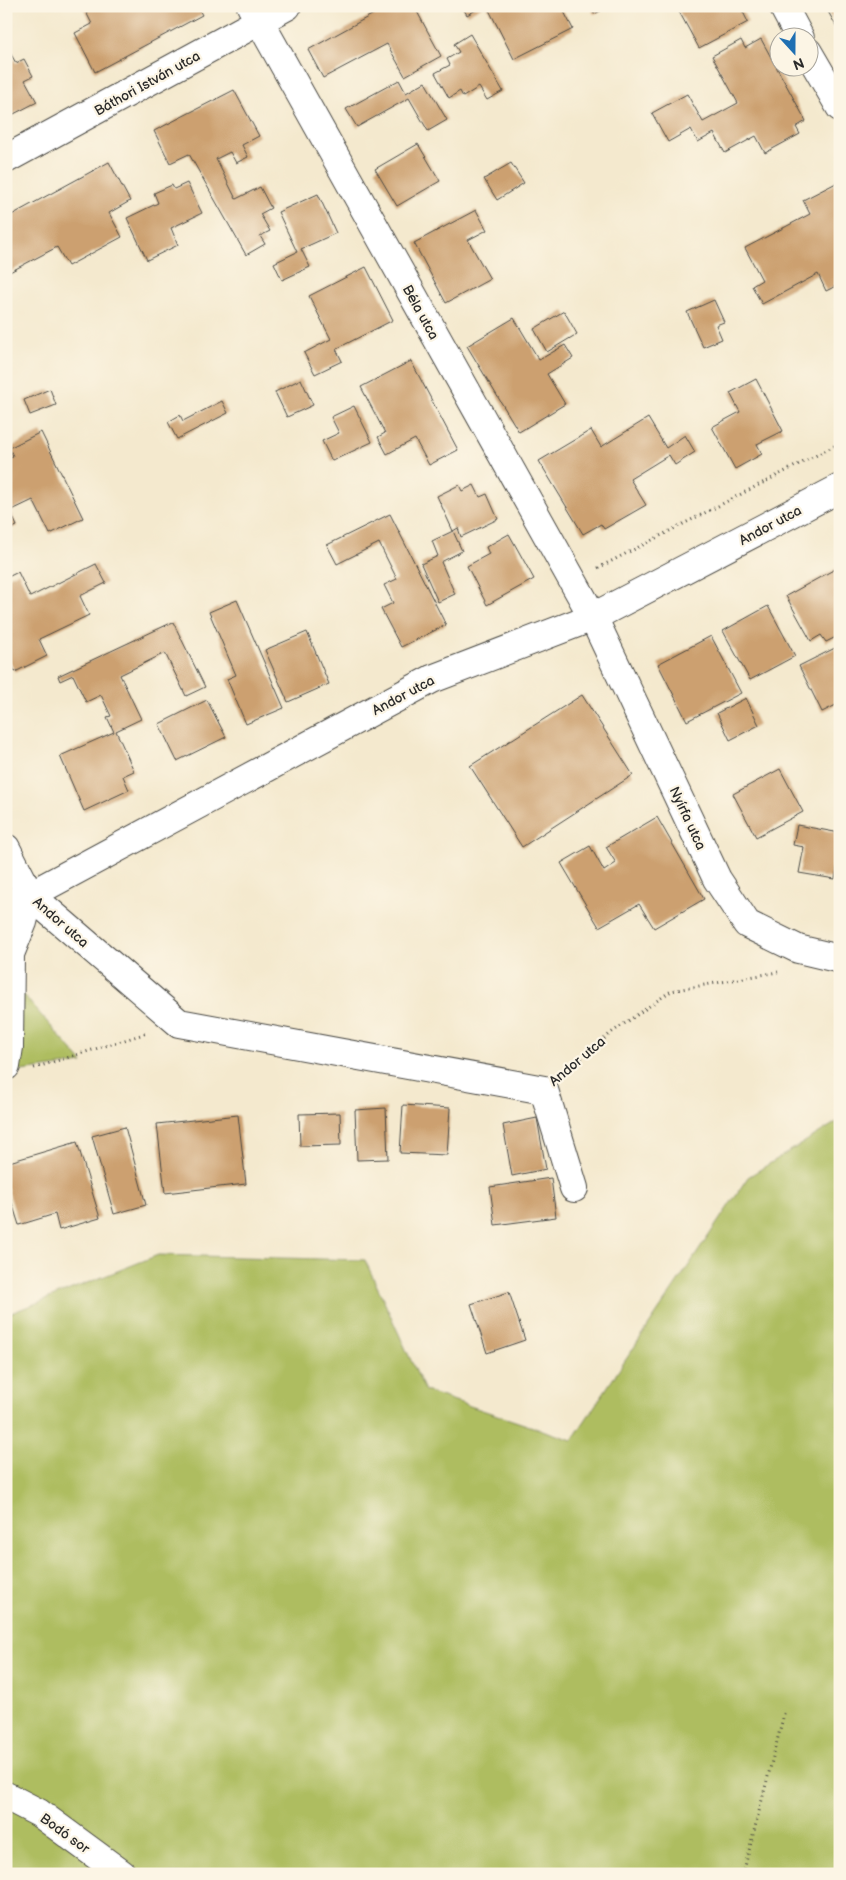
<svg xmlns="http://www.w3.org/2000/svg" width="846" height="1880" font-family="'Balsamiq Sans',sans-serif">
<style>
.green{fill:#aebd60;stroke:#6c7446}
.building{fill:#cca06f}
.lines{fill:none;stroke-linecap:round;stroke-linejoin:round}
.minor-casing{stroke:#494843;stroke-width:30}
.path{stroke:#494843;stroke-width:3;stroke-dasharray:1 4;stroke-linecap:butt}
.minor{stroke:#fff;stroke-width:28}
.labels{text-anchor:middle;stroke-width:4.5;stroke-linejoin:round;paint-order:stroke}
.street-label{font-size:14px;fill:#2b2b2b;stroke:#fcf5e5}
</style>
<rect width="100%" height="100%" fill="#fcf5e5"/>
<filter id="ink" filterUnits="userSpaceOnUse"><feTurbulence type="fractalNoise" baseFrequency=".02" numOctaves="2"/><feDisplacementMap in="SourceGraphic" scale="10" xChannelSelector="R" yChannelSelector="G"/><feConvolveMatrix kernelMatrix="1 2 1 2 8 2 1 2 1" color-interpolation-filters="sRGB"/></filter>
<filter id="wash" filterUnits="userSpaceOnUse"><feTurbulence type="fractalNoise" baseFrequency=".0096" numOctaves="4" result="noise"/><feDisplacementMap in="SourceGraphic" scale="20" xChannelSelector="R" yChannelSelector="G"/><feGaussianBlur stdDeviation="1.12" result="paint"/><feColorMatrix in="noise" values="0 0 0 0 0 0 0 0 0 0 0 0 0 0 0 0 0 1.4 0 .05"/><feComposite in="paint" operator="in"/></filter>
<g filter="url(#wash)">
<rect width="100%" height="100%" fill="#f4e9ce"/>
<g class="green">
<polygon points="6,975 83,1063 6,1073"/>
<polygon points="840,1120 840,1874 6,1874 6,1315 158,1255 365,1260 425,1391 572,1440 748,1177"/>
</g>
<g id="blocks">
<g class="building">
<polygon points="83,6 197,6 202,15 95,72 75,33 92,24"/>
<polygon points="388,6 414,6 441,56 405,76 387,44 323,78 308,50"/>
<polygon points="462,6 483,6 467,15"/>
<polygon points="487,6 549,6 550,8 561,6 573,29 514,59"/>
<polygon points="590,6 611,6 594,14"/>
<polygon points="676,6 740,6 748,22 699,48"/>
<polygon points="825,6 840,6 840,33"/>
<polygon points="470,34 503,91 487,100 479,87 463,97 460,91 449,98 435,73 450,65 447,59 459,52 454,44"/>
<polygon points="761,39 806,121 796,127 800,134 765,153 756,136 725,153 714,133 698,142 691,129 668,142 652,113 687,94 703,122 738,103 712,56 741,40 745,48"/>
<polygon points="9,51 16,63 24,59 33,76 25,80 37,102 6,118 6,52"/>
<polygon points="399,80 406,93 425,82 447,120 428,131 409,98 357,127 346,109"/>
<polygon points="234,90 259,136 242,145 248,157 236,163 230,152 216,159 236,199 260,187 271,208 260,214 270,231 260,236 265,244 246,255 189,154 170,163 154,131"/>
<polygon points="418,144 440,181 397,206 375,169"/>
<polygon points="109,162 130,201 109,213 122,237 68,266 57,247 6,274 6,218"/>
<polygon points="511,163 524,183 497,200 484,179"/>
<polygon points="840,181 840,284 826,291 818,274 762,304 752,286 762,280 745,248 810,214 803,200"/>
<polygon points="187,183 202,213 171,228 178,245 147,260 127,218 158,203 154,193 172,185 174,189"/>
<polygon points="318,194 336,233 301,249 310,267 282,280 274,263 297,252 278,212"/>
<polygon points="476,210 487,230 468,240 490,279 446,303 414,243"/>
<polygon points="366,267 393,320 336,349 342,361 315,374 304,353 331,339 309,296"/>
<polygon points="714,300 724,322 716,325 722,339 703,347 687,312"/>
<polygon points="564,311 577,334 547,352 534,329"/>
<polygon points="514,318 539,360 565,345 573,358 547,374 565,404 519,432 467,346"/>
<polygon points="411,361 458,450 429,465 415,439 387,454 378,437 385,433 361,387"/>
<polygon points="301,379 313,405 287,417 275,392"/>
<polygon points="756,379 783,431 757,444 762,454 735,469 712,427 740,412 730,393"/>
<polygon points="50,389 56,405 30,415 24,400"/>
<polygon points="222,401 228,413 177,439 168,422 180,415 183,421"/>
<polygon points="354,406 372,442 332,461 322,441 339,433 331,417"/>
<polygon points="648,418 666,448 685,435 695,452 675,465 669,455 630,479 646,505 604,529 601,524 583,534 539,461 591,430 601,447"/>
<polygon points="41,432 83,518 50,534 33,500 10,511 17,526 6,531 6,459 13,456 9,448"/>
<polygon points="459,485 462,491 474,485 480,497 487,494 498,519 461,537 458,528 453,531 462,551 441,562 455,594 438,602 421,564 438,556 432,541 453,531 437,496"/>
<polygon points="390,514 446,625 401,647 381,609 393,603 384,585 397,579 379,543 337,564 327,545"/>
<polygon points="509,534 534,579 487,605 467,566 489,554 486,547"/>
<polygon points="96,564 106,583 80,596 89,615 39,639 47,656 15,672 6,654 6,578 18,572 30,597"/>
<polygon points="837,568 840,572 840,635 826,642 821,635 811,641 786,596"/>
<polygon points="237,600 284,708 246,724 227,679 236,675 209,612"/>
<polygon points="768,606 795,656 750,680 723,631"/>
<polygon points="173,622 205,687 186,696 165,653 120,675 141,719 116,731 134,771 123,776 129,790 84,811 60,756 114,732 107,717 111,716 101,695 86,702 73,675 60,681 58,676"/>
<polygon points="307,632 329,684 288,702 265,650"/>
<polygon points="711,636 741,693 687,721 658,664"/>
<polygon points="839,646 840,703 822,712 799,666"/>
<polygon points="582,695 633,775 522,847 470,766"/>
<polygon points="746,698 759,725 730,740 717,713"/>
<polygon points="207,700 226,737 177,761 159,724"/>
<polygon points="780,769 803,812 756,837 733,794"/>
<polygon points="657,817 704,899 654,928 639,904 599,927 561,863 590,846 604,871 616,863 606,847"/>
<polygon points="797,825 840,833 840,852 835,879 799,873 804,847 793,845"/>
<polygon points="403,1105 450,1108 447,1155 400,1153"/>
<polygon points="386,1108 388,1159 357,1160 355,1110"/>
<polygon points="340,1113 341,1145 300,1146 299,1114"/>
<polygon points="238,1115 246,1184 165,1193 157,1124"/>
<polygon points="537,1118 546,1169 512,1176 503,1125"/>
<polygon points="125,1127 146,1205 114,1214 92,1136"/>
<polygon points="77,1142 100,1218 59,1230 55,1214 19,1225 6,1184 6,1163"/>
<polygon points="551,1178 556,1217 495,1225 490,1187"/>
<polygon points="509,1292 525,1340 487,1353 471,1304"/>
</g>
</g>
</g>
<g filter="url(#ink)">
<use href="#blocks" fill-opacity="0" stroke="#494843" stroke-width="1"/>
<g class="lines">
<defs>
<g id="minor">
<polyline points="251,6 593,617 717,879 747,924 798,949 840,959"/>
<polyline points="783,6 800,38"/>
<polyline points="808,52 840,107"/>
<polyline points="6,159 287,6"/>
<polyline points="6,848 30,895 179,1023 544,1090 574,1188"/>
<polyline points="6,904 30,895 432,679 593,617 840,488"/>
<polyline points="6,1066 9,1047 10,954 23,922 30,895"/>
<polyline points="6,1796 39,1813 122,1874"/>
</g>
</defs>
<use href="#minor" class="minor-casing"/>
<g class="path">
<polyline points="598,568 840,443"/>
<polyline points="34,1068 147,1033"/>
<polyline points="566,1071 611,1033 671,991 778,972"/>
<polyline points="743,1874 785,1710"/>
</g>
<use href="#minor" class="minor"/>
</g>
</g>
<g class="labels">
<g class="street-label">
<text transform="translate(147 83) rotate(-29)" y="5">Báthori István utca</text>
<text transform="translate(421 312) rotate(61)" y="5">Béla utca</text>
<text transform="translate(770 525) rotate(-28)" y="5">Andor utca</text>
<text transform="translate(403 695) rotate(-28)" y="5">Andor utca</text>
<text transform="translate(688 818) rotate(65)" y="5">Nyírfa utca</text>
<text transform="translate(61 922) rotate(41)" y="5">Andor utca</text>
<text transform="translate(577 1061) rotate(-40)" y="5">Andor utca</text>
<text transform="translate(65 1833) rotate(36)" y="5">Bodó sor</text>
</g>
</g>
<rect width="846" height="1880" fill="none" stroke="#fcf5e5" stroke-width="25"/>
<g transform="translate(794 52) rotate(159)"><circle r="24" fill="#fcf5e5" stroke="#a8a49b"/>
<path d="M0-4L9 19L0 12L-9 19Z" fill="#1f6fb2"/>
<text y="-8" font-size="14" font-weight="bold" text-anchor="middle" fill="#2b2b2b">N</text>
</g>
</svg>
